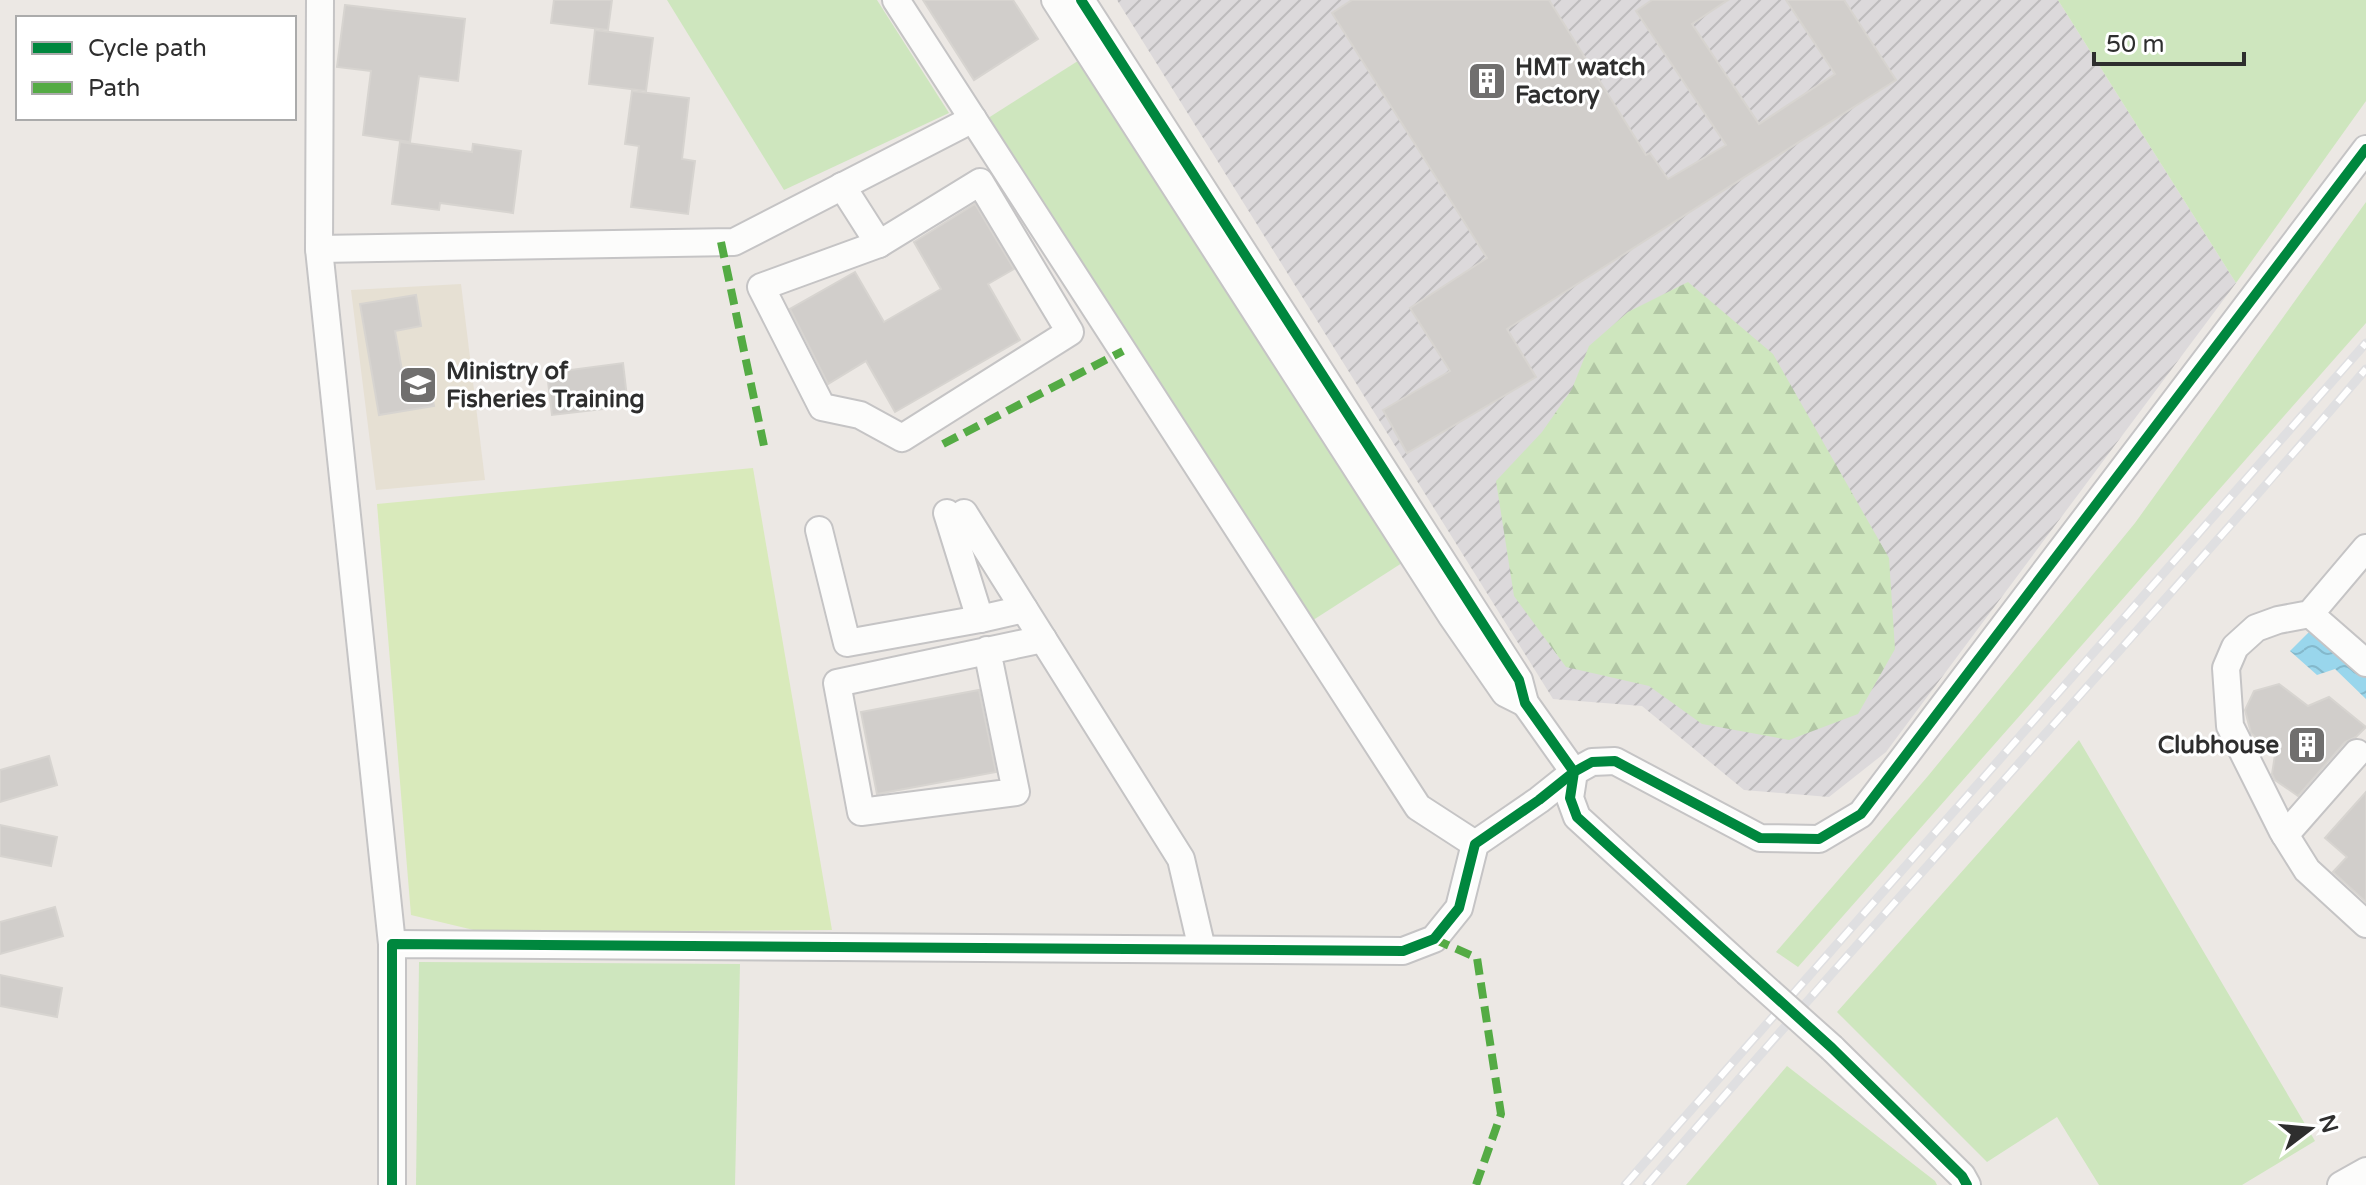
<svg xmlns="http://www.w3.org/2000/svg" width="2366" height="1185" font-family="'Varela Round',sans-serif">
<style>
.industrial{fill:url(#industrial-furrows)}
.education{fill:#e6e0d3}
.green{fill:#cee6be}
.forest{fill:url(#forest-firs)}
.pitch{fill:#d9eabb}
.water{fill:url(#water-waves)}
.building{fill:#d1cecb;stroke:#d7d4d0;stroke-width:2}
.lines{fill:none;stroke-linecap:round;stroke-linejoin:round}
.minor-casing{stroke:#c5c4c5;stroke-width:30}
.minor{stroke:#fcfcfb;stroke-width:26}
.rail-casing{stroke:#dfdfe1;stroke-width:9}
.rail{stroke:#fff;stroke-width:6;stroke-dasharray:18;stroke-linecap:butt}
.minor-bridge-casing{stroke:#c5c4c5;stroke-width:30;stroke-linecap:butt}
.minor-bridge{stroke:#fcfcfb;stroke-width:26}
.quiet{stroke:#54ab44;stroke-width:8;stroke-dasharray:16 8;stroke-linecap:butt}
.cycleway-casing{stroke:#fff;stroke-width:15}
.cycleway{stroke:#00873e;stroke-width:10}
.labels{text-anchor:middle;stroke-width:6;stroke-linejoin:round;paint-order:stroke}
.poi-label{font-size:24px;font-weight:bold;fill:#2e2e2e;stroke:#fff;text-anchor:start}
</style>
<defs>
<pattern id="industrial-furrows" width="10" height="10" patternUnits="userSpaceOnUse" patternTransform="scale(2)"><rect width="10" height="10" fill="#dcd9db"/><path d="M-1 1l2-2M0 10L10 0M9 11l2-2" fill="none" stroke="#bdbbbc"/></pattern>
<pattern id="forest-firs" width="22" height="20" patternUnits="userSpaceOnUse" patternTransform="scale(2)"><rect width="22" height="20" fill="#cee6be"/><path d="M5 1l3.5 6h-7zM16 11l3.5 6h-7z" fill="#b1c6a4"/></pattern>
<pattern id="water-waves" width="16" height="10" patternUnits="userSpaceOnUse" patternTransform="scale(2)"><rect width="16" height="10" fill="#99d6ec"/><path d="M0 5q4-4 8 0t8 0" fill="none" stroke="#84b8cb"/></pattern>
</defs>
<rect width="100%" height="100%" fill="#ece8e4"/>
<polygon class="industrial" points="1117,0 2058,0 2236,283 1886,752 1829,797 1744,790 1642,706 1553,699"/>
<polygon class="education" points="461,284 485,480 376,490 351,290"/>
<g class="green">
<polygon points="667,0 877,0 949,113 784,190"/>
<polygon points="2058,0 2366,0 2366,101 2236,283"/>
<polygon points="1081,59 1402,563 1307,624 985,120"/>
<polygon points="2366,202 2366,323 1798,967 1776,952 1928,776 2135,523"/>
<polygon points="2079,740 2315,1141 2242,1185 2099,1185 2057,1117 1987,1162 1837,1012"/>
<polygon points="419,962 740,964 735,1185 416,1185"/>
<polygon points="1787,1066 1935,1181 1937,1185 1686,1185"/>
</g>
<polygon class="forest" points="1688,282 1773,354 1889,558 1895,649 1858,714 1789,740 1702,724 1649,686 1566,667 1514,596 1496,481 1542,432 1572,389 1589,346 1628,312"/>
<polygon class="pitch" points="753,468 832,930 482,932 411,915 377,504"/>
<polygon class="water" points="2314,627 2366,673 2366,699 2335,669 2317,675 2290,651"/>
<g class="building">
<polygon points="554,0 612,0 608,30 551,23"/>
<polygon points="923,0 1013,0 1038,39 974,80"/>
<polygon points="1352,0 1549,0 1646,155 1650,153 1668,179 1726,145 1636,11 1652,0 1728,0 1692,24 1759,124 1835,74 1786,0 1844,0 1896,80 1507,329 1536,377 1407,453 1383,410 1450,371 1410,308 1487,258 1332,13"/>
<polygon points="345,5 465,19 458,81 419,76 410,142 363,135 371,71 337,67"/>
<polygon points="595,30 653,38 646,91 589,84"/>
<polygon points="632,91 689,98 682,159 695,161 688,214 631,207 639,146 625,144"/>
<polygon points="400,142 472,152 473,144 521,151 513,213 440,203 439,210 392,204"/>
<polygon points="975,204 1014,269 988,284 1020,340 895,412 866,361 828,384 790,309 855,272 884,322 941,289 914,242"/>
<polygon points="416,295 421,326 395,331 404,382 429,378 434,406 379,415 360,304"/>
<polygon points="623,363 628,406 552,415 547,373"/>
<polygon points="2279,684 2308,706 2329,697 2366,727 2356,737 2345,742 2298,796 2275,780 2272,774 2275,755 2251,733 2245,710 2254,691"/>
<polygon points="979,690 996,772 877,794 861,712"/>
<polygon points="49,756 57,785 0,802 0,770"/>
<polygon points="2366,792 2366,902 2333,872 2347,857 2325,838"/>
<polygon points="0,825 57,837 51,866 0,856"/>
<polygon points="55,907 63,936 0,954 0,922"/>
<polygon points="0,975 62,988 57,1017 0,1006"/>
</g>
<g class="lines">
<defs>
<g id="minor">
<polyline points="320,0 319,249 392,944"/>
<polyline points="896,0 1418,807 1475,844"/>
<polyline points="1055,0 1451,615 1505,693 1525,703"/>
<polygon points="980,182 1070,332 902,438 860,415 822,407 761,287 879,244"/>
<polyline points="842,186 879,244"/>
<polyline points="319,249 734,242 973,119"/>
<polyline points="947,513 980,619 1024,609"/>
<polyline points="964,513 1181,859 1202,949"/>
<polyline points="819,530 847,643 980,619"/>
<polyline points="2366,548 2310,614 2278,620 2256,628 2235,647 2226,668 2230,726 2282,830 2307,870 2366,924"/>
<polyline points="2310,614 2366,663"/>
<polyline points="987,650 1016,792 861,812 837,683 1043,639"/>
<polyline points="2285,835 2357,753"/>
<polyline points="1747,972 1577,817 1570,798 1574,772 1592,762 1615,761 1760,838 1819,839 1861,814 2366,149"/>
<polyline points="1832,1048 1962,1176 1967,1185"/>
<polyline points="392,1185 392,944 1403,951 1434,939 1459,908 1475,844 1539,800 1574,772 1525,703 1519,680 1081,0"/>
<polyline points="2341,1185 2366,1171"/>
</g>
</defs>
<use href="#minor" class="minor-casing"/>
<use href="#minor" class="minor"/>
<defs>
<g id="rail">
<polyline points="1625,1185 2366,343"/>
<path d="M1647,1185C1883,910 2130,645 2366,369"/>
</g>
</defs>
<use href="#rail" class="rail-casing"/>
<use href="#rail" class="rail"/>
<defs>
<polyline id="minor-bridge" points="1747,972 1832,1048"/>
</defs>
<use href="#minor-bridge" class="minor-bridge-casing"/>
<use href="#minor-bridge" class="minor-bridge"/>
<g class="quiet">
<polyline points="721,242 764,446"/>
<polyline points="943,444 1123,351"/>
<polyline points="1434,939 1477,958 1501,1114 1476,1185"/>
</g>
<defs>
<g id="cycleway">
<polyline points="392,1185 392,944 1403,951 1434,939 1459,908 1475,844 1539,800 1574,772 1525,703 1519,680 1081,0"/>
<polyline points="1967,1185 1962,1176 1832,1048 1577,817 1570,798 1574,772 1592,762 1615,761 1760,838 1819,839 1861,814 2366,149"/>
</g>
</defs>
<use href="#cycleway" class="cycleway-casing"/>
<use href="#cycleway" class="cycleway"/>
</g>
<defs>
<symbol id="building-square" viewBox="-11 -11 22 22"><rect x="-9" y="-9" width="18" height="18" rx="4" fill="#706f6e" stroke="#fff"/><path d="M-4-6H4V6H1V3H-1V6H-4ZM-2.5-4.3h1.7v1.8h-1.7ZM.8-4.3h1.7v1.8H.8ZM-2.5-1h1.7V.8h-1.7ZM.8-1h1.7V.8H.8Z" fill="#fff"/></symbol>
<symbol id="university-square" viewBox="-11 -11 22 22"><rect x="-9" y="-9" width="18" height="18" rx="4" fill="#706f6e" stroke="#fff"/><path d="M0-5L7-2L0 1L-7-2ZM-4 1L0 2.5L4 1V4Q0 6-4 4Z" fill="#fff"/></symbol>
</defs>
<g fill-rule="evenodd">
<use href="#building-square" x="1465" y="59" width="44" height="44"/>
<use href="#university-square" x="396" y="363" width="44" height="44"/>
<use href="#building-square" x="2285" y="723" width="44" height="44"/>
</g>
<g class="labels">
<g class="poi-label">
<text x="1515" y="75">HMT watch<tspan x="1515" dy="28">Factory</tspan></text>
<text x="446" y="379">Ministry of<tspan x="446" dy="28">Fisheries Training</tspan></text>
<text x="2279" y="753" text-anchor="end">Clubhouse</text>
</g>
</g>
<rect x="16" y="16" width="280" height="104" fill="#ffffff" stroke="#ababab" stroke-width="2"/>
<rect x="32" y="42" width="40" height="12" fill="#00873e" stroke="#ababab" stroke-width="2"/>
<text x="88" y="56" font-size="24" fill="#2e2e2e">Cycle path</text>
<rect x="32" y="82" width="40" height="12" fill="#54ab44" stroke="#ababab" stroke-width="2"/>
<text x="88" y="96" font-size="24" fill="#2e2e2e">Path</text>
<g transform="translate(2310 1129) rotate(74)" stroke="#ffffff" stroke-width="6" paint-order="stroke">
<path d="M0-6L14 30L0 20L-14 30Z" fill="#2e2e2e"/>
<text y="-12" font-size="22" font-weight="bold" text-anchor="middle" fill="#2e2e2e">N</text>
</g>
<path d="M2094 52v12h150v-12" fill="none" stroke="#2e2e2e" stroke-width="4"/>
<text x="2106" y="52" font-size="24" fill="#2e2e2e" stroke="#ffffff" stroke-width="6" paint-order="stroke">50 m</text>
</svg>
